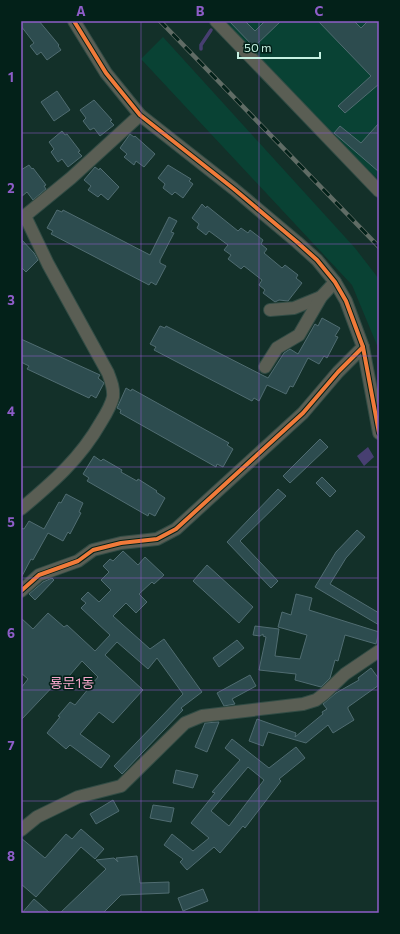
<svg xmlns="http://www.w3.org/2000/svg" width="400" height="934" font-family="Commissioner,'Noto Sans KR',sans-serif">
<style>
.built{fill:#094234}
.water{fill:#473f71}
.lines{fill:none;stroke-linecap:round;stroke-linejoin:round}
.stream{stroke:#473f71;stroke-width:3.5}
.building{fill:#2d4c4f;stroke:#506c71;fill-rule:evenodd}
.minor-casing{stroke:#324c45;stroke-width:14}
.minor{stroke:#5a5e54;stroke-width:12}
.rail-casing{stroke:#606c65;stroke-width:4.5}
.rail{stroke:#032119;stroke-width:3;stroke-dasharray:9;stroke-linecap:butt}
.cycleway-casing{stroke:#032119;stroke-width:6}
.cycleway{stroke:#f17a3a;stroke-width:4}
.grid{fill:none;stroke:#8e5dc8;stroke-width:1;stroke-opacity:0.55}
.labels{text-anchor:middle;stroke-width:3.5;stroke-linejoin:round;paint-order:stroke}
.quarter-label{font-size:14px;fill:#f3a5c8;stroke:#032119}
.neatline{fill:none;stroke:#8e5dc8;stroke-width:1.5}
.grid-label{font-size:13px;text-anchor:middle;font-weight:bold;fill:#8e5dc8}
</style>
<rect width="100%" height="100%" fill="#133029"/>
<g class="built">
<polygon points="225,21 379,21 379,180 330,135"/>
<polygon points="163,37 355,248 379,279 379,350 352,285 141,59"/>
</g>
<polygon class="water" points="368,447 374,457 364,466 357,456"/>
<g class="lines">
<polyline class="stream" points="201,49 201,45 211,30"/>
</g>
<g class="building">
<polygon points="21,21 39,21 59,45 58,46 61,50 47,60 41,52 37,55 30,46 34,43 21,26"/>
<polygon points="229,21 245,21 255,31 265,21 281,21 254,47"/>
<polygon points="318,21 354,21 361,28 368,21 379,21 379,84 345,113 338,106 371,76"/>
<polygon points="57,91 70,110 54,121 41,102"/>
<polygon points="94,100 112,120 110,121 114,125 100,136 94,128 90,130 83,121 86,118 80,110"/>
<polygon points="379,123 379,172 334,133 340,126 361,143"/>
<polygon points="62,131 65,135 67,134 80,151 78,152 82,156 68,167 62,159 58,162 51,152 54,149 49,142"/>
<polygon points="130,134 134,137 135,136 155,154 144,167 136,161 134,165 124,157 127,154 120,148"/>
<polygon points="29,165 32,169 33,168 46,185 44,186 46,189 33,200 27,192 21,197 21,170"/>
<polygon points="168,165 191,179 189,181 193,184 183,198 175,192 172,195 163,188 165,184 158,178"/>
<polygon points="95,167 99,170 100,168 119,187 108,200 101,194 98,197 88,190 91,186 84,180"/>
<polygon points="202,204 206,208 207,206 238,231 241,228 248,233 250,230 263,240 261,244 267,249 264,253 282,268 285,265 298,275 296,278 302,283 288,301 279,300 275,302 263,293 265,290 259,285 262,280 244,266 241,269 228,259 231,255 224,250 228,245 209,231 206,235 197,228 199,224 192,218"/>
<polygon points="57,210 62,212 63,210 150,255 169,217 177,221 171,232 174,233 160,260 160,263 166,266 156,285 151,282 149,285 51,234 53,231 47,228"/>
<polygon points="21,239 34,253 38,260 26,272 21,267"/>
<polygon points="322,318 340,328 335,336 338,337 327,358 324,356 319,364 308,358 293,387 290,386 286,394 267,385 259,401 254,398 252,401 154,350 156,347 150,344 160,326 165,328 166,326 268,378 284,353 290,349 298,354 315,324 318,326"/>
<polygon points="21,339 100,375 98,378 104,383 96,398 91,395 89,398 27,369 29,366 21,362"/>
<polygon points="126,388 131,391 132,389 229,443 227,445 233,449 223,467 217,464 216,467 120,413 121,410 117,408"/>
<polygon points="320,439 328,447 290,483 283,476"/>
<polygon points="94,456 101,461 103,459 122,470 121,472 137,481 138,479 157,491 156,492 165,498 155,516 149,513 148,516 87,481 89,478 83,474"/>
<polygon points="322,477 336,491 330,497 316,483"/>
<polygon points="278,489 286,496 240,541 278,581 271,588 227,542"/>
<polygon points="66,494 83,503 79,512 81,513 70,534 68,532 63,541 48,533 33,560 31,559 21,578 21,528 24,529 29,521 44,529 59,502 61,503"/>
<polygon points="357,530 365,537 346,558 330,584 379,613 379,625 315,587 336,552"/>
<polygon points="123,551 138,565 145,557 164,575 154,584 152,582 139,594 147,602 136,613 126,603 113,616 150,649 164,639 202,692 181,708 183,710 122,774 114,766 183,694 157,658 148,669 117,642 105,655 143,690 113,723 99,712 80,734 110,756 101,768 70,745 66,749 47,733 60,717 58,716 70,702 75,705 98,677 82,661 63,683 59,680 21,720 21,688 28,679 21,673 21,618 33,629 48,613 64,627 67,625 95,651 110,635 81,608 86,603 81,599 88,592 99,602 111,590 101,580 109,572 103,566 110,559 113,561"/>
<polygon points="207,565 253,607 239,623 193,581"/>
<polygon points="52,578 54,580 35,600 29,594 43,582"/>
<polygon points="296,594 312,598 309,610 379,632 376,644 345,635 338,661 335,660 330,678 321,687 295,680 296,674 259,670 266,637 263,636 263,634 260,636 253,635 255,626 279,629 275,656 300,659 307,635 278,627 282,612 291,615"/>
<polygon points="237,640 244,648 219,667 213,658"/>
<polygon points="371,668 379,679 379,685 348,707 348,709 354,720 333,733 328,725 306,743 268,732 263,746 249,741 257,719 296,733 295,737 323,714 322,712 327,709 323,704 336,693 359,680 358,678"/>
<polygon points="250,675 256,686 232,699 235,704 224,706 217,693"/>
<polygon points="218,722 219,722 207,752 195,747 205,723"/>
<path d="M232,739L269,768L296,747L305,758L279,779L281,781L245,828L243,826L220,853L214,847L187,870L180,862L183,859L164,845L172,834L193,851L209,838L191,823L215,793L212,792L240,760L225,748ZM248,767L264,780L229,826L211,811Z"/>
<polygon points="176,770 198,775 193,788 173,783"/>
<polygon points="113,800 119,811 96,824 90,814"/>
<polygon points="153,805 174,808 171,822 150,818"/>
<polygon points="81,829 104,849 95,859 81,847 36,897 21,884 21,838 45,858 66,834 72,839"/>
<polygon points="137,856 140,883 169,882 169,893 121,895 103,913 60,913 106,869 96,860 114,858 118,862 116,858"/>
<polygon points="203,889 208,901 183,911 178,898"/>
<polygon points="34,899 50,913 22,913"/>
</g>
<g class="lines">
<defs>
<g id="minor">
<polyline points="74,21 106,73 140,115 234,189 297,242 317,260 335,282 346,301 363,347 379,433"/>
<polyline points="216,21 379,191"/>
<polyline points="21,219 71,178 140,115"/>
<polyline points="270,310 294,308 321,297"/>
<polyline points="265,367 277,348 299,335 321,297 335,282"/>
<path d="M21,509C53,482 80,459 101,422C106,414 111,406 113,397C114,388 111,381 108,373L48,264L25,216"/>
<polyline points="21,591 39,575 78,561 93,550 121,543 157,539 176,529 303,413 338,372 363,347"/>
<polyline points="21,830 37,817 78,797 121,786 185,723 202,716 303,704 316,700 324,694 345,674 379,651"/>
</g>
</defs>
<use href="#minor" class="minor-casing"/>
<use href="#minor" class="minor"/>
<defs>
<polyline id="rail" points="160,21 379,247"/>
</defs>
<use href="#rail" class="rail-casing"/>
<use href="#rail" class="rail"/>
<defs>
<g id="cycleway">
<polyline points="74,21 106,73 140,115 234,189 297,242 317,260 335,282 346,301 363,347 379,433"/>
<polyline points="21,591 39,575 78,561 93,550 121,543 157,539 176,529 303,413 338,372 363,347"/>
</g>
</defs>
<use href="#cycleway" class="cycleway-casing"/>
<use href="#cycleway" class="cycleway"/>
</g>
<path class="grid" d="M141,21V913M259,21V913M21,133H379M21,244H379M21,356H379M21,467H379M21,578H379M21,690H379M21,801H379"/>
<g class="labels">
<g class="quarter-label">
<text x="72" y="688">룡문1동</text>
</g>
</g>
<rect width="400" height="934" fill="none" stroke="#032119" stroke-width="44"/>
<path d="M238 52v6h82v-6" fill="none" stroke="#c6f1e2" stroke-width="2"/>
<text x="244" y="52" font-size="12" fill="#c6f1e2" stroke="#032119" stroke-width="3" paint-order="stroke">50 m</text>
<rect x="22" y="22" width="356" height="890" class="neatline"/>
<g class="grid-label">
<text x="81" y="16">A</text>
<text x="200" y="16">B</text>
<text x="319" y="16">C</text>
<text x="11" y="82">1</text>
<text x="11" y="193">2</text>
<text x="11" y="305">3</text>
<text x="11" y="416">4</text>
<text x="11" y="527">5</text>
<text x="11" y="638">6</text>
<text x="11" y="750">7</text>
<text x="11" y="861">8</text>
</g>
</svg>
